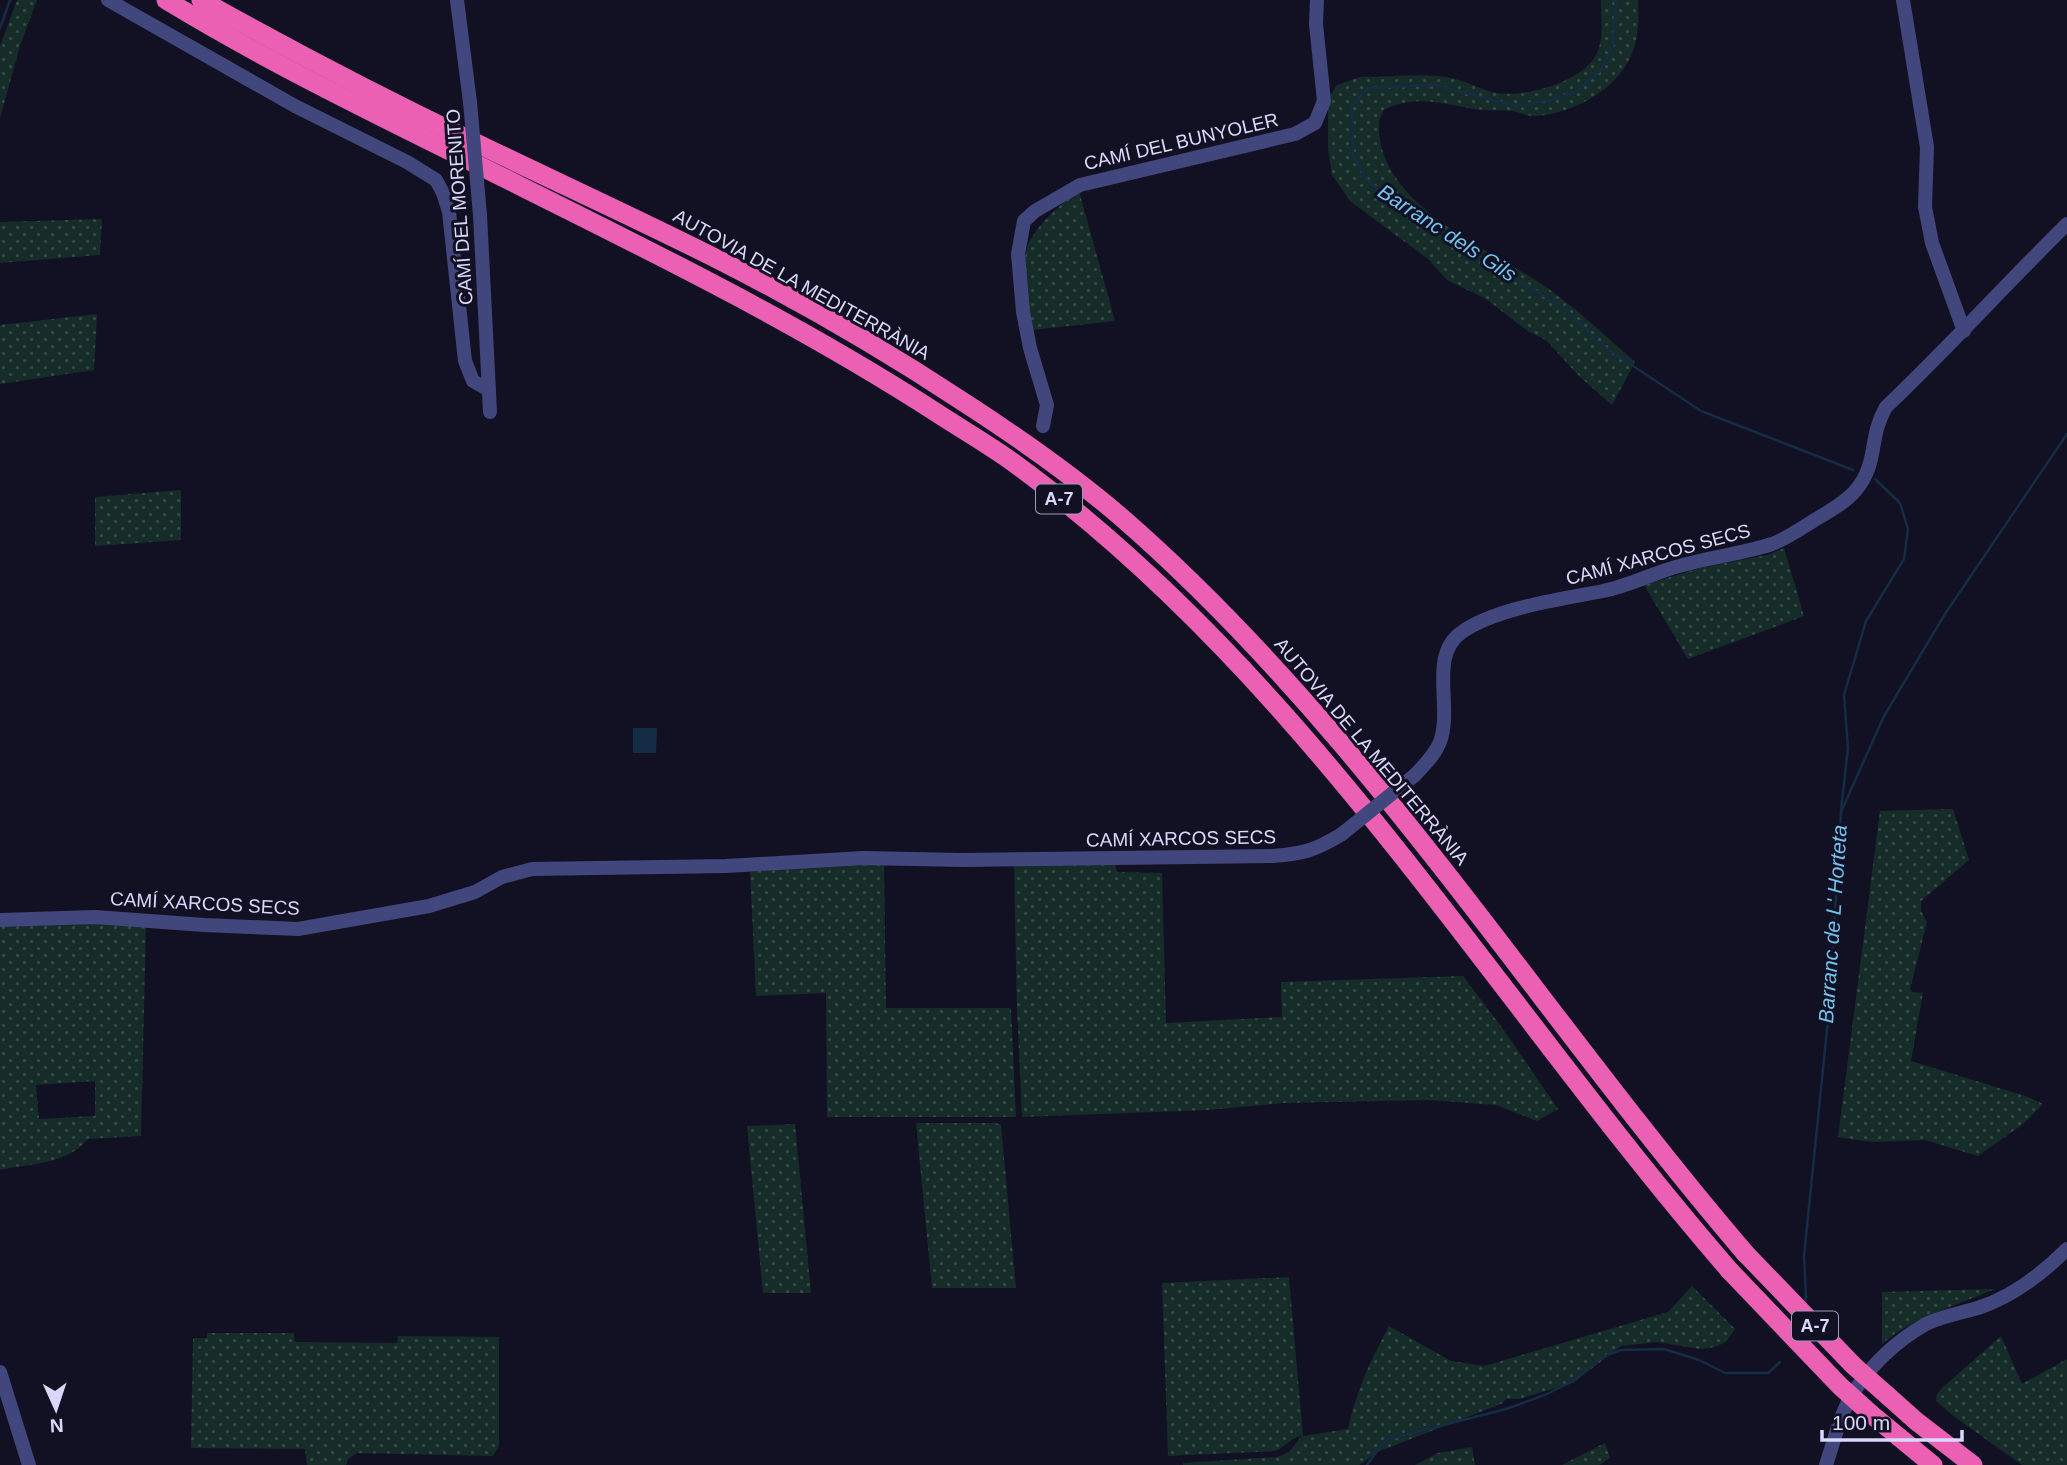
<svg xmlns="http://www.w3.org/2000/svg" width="2067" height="1465" font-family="Arial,sans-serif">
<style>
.grass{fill:url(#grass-dots);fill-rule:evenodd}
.water{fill:#142c44}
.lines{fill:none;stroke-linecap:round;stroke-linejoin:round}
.stream{stroke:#142c44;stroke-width:2.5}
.minor{stroke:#41467c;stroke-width:14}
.highway{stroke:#ec60b4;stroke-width:19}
.minor-bridge{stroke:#41467c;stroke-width:14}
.highway-bridge{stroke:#ec60b4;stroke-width:19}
.labels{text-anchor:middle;stroke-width:6;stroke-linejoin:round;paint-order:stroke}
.shield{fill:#121123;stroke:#9d9cba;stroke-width:2}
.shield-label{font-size:18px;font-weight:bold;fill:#d8d8fa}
.street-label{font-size:19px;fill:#d8d8fa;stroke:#121123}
.water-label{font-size:21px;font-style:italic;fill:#71c4ee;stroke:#121123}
</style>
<defs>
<pattern id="grass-dots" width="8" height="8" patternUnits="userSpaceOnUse" patternTransform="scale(1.75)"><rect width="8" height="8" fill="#152c28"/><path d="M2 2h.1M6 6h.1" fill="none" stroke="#364a48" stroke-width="1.8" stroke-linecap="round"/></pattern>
</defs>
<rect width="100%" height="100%" fill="#121123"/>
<g class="grass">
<polygon points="17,0 37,0 20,46 0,118 0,46"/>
<path d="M1601,0H1638C1640,36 1636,62 1607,87C1586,104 1560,115 1533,116C1526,116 1519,112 1512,111C1499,110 1487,111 1474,109C1445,104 1413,94 1384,110C1377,119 1379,129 1380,140C1392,213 1500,253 1553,292C1582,314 1608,338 1635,362L1612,405L1579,376L1546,340L1529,332L1486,299L1447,280L1428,259L1351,202L1332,175L1328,148V99L1337,85L1360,77C1388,77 1419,73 1446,77C1464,79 1480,90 1497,93C1525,98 1585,81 1597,53C1604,38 1601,17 1601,0Z"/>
<path d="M1079,191L1115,321L1031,330C1029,307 1024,282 1025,258C1026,233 1059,205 1079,191Z"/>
<polygon points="102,219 100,255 0,263 0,222"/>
<polygon points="97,314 94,370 0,384 0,325"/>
<polygon points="181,490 181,540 95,546 95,497"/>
<polygon points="1784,548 1804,616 1688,659 1644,585 1700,568 1767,555"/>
<polygon points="1953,809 1969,860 1921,901 1921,911 1927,922 1910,989 1912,992 1923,993 1911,1061 2028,1097 2043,1104 2023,1124 1978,1156 1925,1140 1871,1142 1838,1137 1880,811"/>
<polygon points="884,863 886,1008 1011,1008 1016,1117 827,1117 826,993 756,996 750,869"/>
<polygon points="1014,864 1115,864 1117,872 1162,873 1166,1023 1282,1017 1281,982 1463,976 1503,1029 1558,1109 1537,1121 1496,1105 1429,1100 1284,1103 1208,1110 1022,1117 1017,1010"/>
<path d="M57,922L146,926L141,1136L88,1139C66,1165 31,1163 0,1170V925ZM95,1081V1116L39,1119L36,1085Z"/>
<polygon points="916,1123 996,1123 1001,1125 1016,1288 932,1288"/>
<polygon points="795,1124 811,1293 763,1293 747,1126"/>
<path d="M1289,1277L1303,1436L1348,1429C1356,1392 1371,1359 1389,1326L1451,1361L1484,1366L1668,1312L1692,1286L1735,1329L1726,1342L1715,1347L1700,1349L1657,1342L1621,1346L1573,1383L1519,1399H1506L1501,1404L1380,1451L1359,1465H1183V1463L1277,1457L1289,1452L1302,1436C1291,1437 1286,1447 1275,1451L1168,1456L1162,1283Z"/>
<path d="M1995,1289C1956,1306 1915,1316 1882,1344V1292Z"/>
<polygon points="207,1333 294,1333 294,1341 298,1342 397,1343 398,1336 499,1337 499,1446 493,1456 357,1453 348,1459 346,1465 307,1465 305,1449 191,1448 193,1338 207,1338"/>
<polygon points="2001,1336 2022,1384 2067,1359 2067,1465 2022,1465 1956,1418 1936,1401 1937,1394 1941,1389"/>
<polygon points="1605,1443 1610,1458 1599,1465 1562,1465"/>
<polygon points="1472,1447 1475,1465 1415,1465 1438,1453"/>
</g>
<polygon class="water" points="633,728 657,728 656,753 633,753"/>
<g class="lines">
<g class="stream">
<polyline points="1616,0 1613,45 1601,70 1575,92 1550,100 1515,106 1435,85 1367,88 1352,106 1353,156 1367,180 1395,203 1568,311 1600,344 1701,411 1853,470"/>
<polyline points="0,28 10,0"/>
<polyline points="1841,810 1848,748 1844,695 1866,621 1904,559 1908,529 1900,503 1875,479"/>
<polyline points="1805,1303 1806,1296 1804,1256 1829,1010 1841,812 1884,716 1945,614 2067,434"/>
<polyline points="1367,1465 1385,1440 1506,1409 1545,1395 1575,1380 1602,1357 1621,1350 1664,1349 1699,1360 1725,1373 1768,1373 1780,1362"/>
</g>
<g class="minor">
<polyline points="108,0 295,106 407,162 436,180 443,193 449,212 465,361 473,381 489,390"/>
<polyline points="457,0 470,102"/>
<polyline points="1903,0 1927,147 1925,207 1932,243 1964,331"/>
<polyline points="480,215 490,412"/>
<polyline points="1043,426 1047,405 1030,348 1023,312 1018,254 1024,221 1035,211 1080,185 1295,134 1315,123 1324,101 1316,24 1317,0"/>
<path d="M1415,775C1424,765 1435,755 1440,742C1453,707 1428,655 1462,632C1496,608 1562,599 1603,591C1629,586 1653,573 1679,566C1709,557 1742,554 1772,544C1788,538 1803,527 1818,518C1831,510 1846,502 1856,490C1879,462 1868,438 1886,407C1948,348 2006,284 2067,224"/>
<path d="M0,920L95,917L204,925L298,929L429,906L475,892L502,877L532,869L726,866L863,858L963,860L1273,856C1303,854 1316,850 1342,834"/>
<polyline points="0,1372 29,1465"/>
<path d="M1826,1465C1834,1441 1841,1411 1855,1390C1873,1363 1898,1340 1926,1324C1942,1316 1961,1313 1978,1308C2012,1297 2042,1274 2067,1249"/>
</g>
<g class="highway">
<path d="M166,0C263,59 365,109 466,159C626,239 787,316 937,413C960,428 984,442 1007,458C1305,672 1493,998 1730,1271"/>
<path d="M201,0C290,50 380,97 472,141C554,181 638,219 719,260C804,303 886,351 965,403C1019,438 1072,475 1121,517C1365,729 1536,1009 1745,1253"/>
<polyline points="1888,1396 1916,1421 1973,1465"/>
<polyline points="1871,1414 1933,1465"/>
</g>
<g class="minor-bridge">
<polyline points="470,102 480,215"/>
<polyline points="1342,834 1415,775"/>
</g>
<g class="highway-bridge">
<polyline points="1745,1253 1854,1366 1888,1396"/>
<polyline points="1730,1271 1840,1386 1871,1414"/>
</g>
</g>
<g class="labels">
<g class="shield">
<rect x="1036" y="484.5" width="46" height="29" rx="5"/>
<rect x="1792" y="1311.5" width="46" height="29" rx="5"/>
</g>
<g class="shield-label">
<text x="1059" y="505">A-7</text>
<text x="1815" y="1332">A-7</text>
</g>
<g class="street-label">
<text transform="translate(1181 141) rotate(-13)" y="7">CAMÍ DEL BUNYOLER</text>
<text transform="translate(459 207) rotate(-94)" y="7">CAMÍ DEL MORENITO</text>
<text transform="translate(802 284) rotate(29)" y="7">AUTOVIA DE LA MEDITERRÀNIA</text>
<text transform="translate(1658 554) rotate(-15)" y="7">CAMÍ XARCOS SECS</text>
<text transform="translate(1372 751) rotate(50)" y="7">AUTOVIA DE LA MEDITERRÀNIA</text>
<text transform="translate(1181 838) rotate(-1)" y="7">CAMÍ XARCOS SECS</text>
<text transform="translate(205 903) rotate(3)" y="7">CAMÍ XARCOS SECS</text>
</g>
<g class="water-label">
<text transform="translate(1447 233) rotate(33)" y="7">Barranc dels Gils</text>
<text transform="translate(1833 924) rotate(-86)" y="7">Barranc de L' Horteta</text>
</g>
</g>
<g transform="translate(56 1409) rotate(177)" stroke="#121123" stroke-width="5" paint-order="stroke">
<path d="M0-5L12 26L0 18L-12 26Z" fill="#d8d8fa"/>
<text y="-10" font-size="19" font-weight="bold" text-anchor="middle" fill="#d8d8fa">N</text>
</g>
<path d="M1822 1430v10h140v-10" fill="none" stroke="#d8d8fa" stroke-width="3.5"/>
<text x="1832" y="1430" font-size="21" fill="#d8d8fa" stroke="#121123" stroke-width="5" paint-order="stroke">100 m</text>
</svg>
